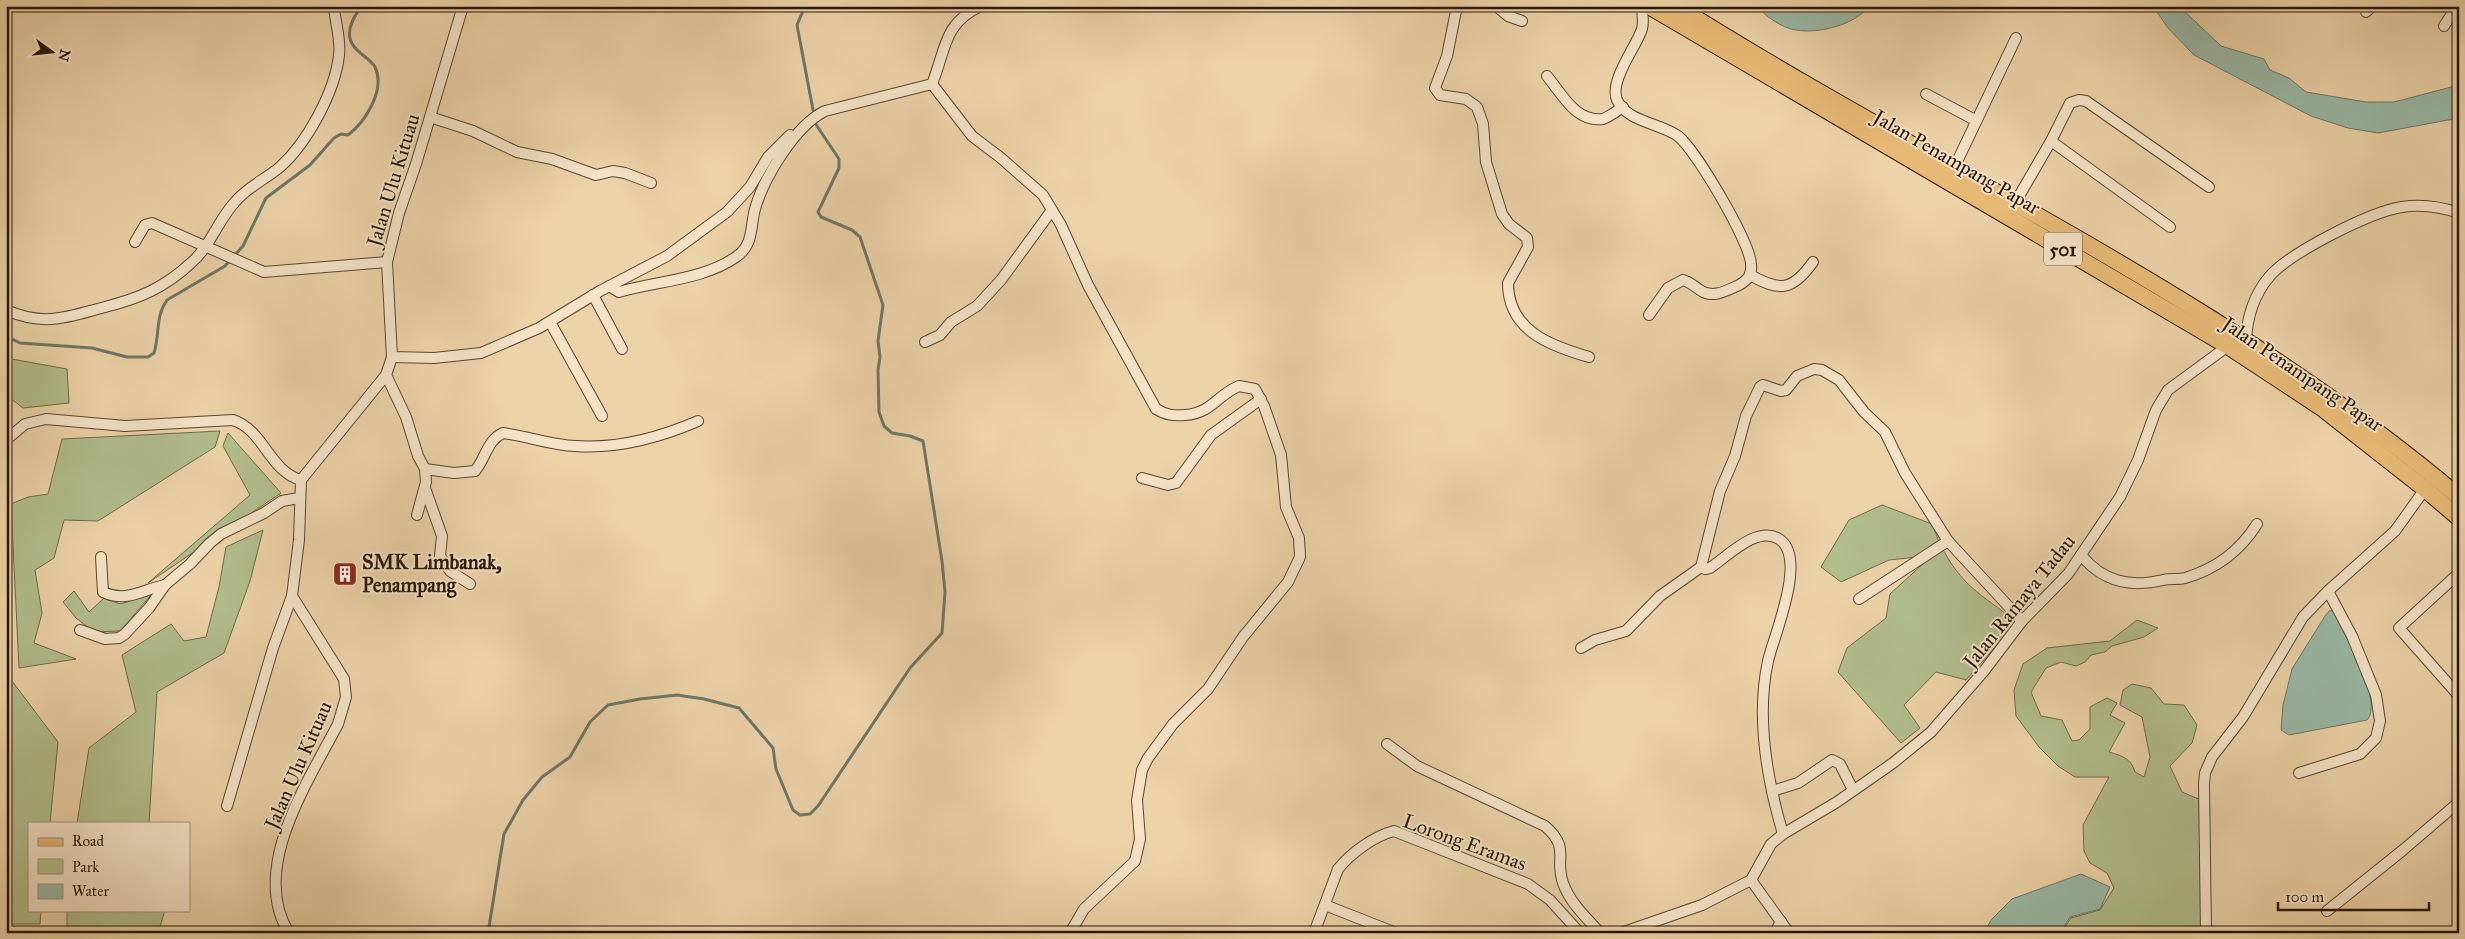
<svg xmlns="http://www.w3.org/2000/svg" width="2465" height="939" font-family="'IM FELL Great Primer',serif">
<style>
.green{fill:#b1bd8c;stroke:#6c6a4c}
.water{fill:#99b8a6;stroke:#6b7868}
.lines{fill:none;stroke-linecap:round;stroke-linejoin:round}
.stream{stroke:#6b7868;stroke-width:3}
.minor-casing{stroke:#584632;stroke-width:12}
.primary-casing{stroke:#26170b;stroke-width:18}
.minor{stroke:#f3e2c6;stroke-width:10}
.primary{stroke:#e6b974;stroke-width:16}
.labels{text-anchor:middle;stroke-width:4;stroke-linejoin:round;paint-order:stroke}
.shield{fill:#f3e2c6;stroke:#645443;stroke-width:1}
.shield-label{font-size:19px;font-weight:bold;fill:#26170b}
.street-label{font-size:20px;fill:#26170b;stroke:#f3e2c6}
.poi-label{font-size:20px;font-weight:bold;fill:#26170b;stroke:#f3e2c6;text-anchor:start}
</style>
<rect width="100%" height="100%" fill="#ecd2a7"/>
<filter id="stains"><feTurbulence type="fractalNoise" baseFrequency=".004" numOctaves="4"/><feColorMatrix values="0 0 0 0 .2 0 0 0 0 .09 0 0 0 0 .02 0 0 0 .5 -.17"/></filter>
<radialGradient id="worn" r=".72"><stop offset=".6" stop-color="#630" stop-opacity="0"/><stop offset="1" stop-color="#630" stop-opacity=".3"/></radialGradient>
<g class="green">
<polygon points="6,358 67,369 69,403 23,408 6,395"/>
<polygon points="220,431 215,447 98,521 64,520 54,558 35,570 42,613 34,643 76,659 19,668 11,504 28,497 48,494 62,439"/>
<polygon points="228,433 281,493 148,583 250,495 223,446"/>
<path d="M1882,505L1932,524C1942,551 1954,573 1977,592C1991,604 2005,610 2015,625L1966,680L1936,672L1904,705L1920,728L1901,743L1838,672L1847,648L1886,618L1890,594L1924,563L1917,557L1889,560L1841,582L1821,567L1849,520Z"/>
<polygon points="263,530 250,581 224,653 157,692 149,823 77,823 89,748 136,712 122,655 171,624 184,641 206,637 219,587 226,547"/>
<polygon points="74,591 89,612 104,598 120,604 151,595 120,631 94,632 76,618 63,602"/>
<path d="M2137,620L2158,628L2144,637L2112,646L2105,652L2091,655L2085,662L2076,666L2061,662L2046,668L2031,692L2041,716L2062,720L2072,741L2079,740L2090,729V707L2107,698L2117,703L2110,715L2125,723L2109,752C2122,756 2131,758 2135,772L2144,777L2150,757L2142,717L2120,705L2123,690L2132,684L2151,688L2164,704L2184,705L2197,725L2192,743L2170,766L2182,792L2201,800L2202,933H2061L2071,918L2100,910L2114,888L2107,873L2090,863L2084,851L2083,825L2109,777H2075L2058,766L2039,747L2016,716L2014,690L2023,664L2047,648L2110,641Z"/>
<polygon points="6,673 58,742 50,823 29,823 29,910 41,910 40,924 6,924"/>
<polygon points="67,910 165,910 158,933 67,933"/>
</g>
<g class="water">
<path d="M1756,6H1869C1855,25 1819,34 1796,30C1781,28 1766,16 1756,6Z"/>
<polygon points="2153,6 2179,6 2221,46 2264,59 2270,70 2289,78 2306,92 2366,102 2394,102 2459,85 2459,118 2378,133 2348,128 2311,116 2194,55 2168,28"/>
<path d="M2336,610C2345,630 2384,704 2367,720L2289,735L2281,730L2283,705L2292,669L2325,616L2329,611Z"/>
<polygon points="2081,874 2110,887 2100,909 2070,917 2060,933 1983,933 1992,919 2012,899"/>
</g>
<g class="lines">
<g class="stream">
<polyline points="805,6 797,25 813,110"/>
<path d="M6,336L20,343L92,348L127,357H148L154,353C160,334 155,317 167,300L225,266L243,246L266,198L310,165L334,138L341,134L348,135C365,122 386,90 375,67C370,58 358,54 353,45C344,32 354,16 362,6"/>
<polyline points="488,933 504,834 523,800 542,777 570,757 590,722 608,705 640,699 677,695 704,699 739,708 773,748 776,769 793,810 800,815 810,814 818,806 910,668 942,633 945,592 942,561 923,441 910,436 892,433 884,426 879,412 878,370 880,357 878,341 883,305 860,237 852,230 821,217 818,212 839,168 839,159 815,123"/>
</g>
<defs>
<g id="minor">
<path d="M1457,6L1447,56L1435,88L1440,95L1466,99L1477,107L1483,124L1486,162L1502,214L1509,224L1527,238L1528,247L1508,283C1508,331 1551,346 1589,357"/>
<polyline points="1496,6 1508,16 1522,21"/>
<path d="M1642,6C1642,13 1644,22 1642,29C1636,47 1609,81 1617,100C1627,122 1660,123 1678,136C1696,150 1750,242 1751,264C1752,275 1748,280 1739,285C1726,291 1712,299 1700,290C1694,286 1690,282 1683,280L1668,288L1649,315"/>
<polyline points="2366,12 2372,6"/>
<polyline points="2444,26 2457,6"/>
<path d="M1547,76C1562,94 1576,123 1603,119C1609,117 1617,111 1623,107"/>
<path d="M932,84L972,136L1001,158L1043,195L1061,225L1088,285L1156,409C1166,415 1173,416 1185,415C1212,413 1217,395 1239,386L1255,389L1264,406L1281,455L1286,507L1299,538L1300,557L1288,582L1243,637L1208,689L1173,724L1148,758L1142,770L1137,800L1140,839L1135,861L1084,909L1070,933"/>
<polyline points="1926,94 1975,120"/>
<polyline points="430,117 473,131 517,152 552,159 596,175 613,171 625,173 651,183"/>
<polyline points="2051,141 2070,103 2079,100 2086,101 2209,187"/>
<polyline points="1954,168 2016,38"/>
<polyline points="2015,203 2051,141 2170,227"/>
<polyline points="135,242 145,225 152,223 264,272 387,262"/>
<path d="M1750,275C1779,291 1792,292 1813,262"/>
<path d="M609,286L619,292C657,281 703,280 736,257C754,245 750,227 755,209C764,177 796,125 825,111L932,84C946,50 943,23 981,6"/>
<polyline points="593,295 622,349"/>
<path d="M6,310C45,327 67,317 105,307C140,298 164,288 191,263C210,247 218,220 235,202C247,187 266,179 280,167C307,143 335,92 339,55C341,39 335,22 334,6"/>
<polyline points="550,322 602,416"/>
<path d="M2246,341C2247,318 2254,295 2269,277C2289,253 2370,212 2402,207C2421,204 2441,207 2459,213"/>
<polyline points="925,342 940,335 951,322 977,306 1001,280 1052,210"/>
<polyline points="392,357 434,358 481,353 539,328 600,291 667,256 727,212 750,187 768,157 790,135"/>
<polyline points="386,375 406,417 418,456 425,469 426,482 417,515"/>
<path d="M6,440L25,424L46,419L125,426L233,420C264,430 269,471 301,480"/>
<path d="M425,469L454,473L475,471C486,458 487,440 503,433C527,436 551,445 575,446C616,449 661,437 698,421"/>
<polyline points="1142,478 1168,485 1176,483 1211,435 1261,399"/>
<polyline points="425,488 442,536 440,556 450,571 470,584"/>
<path d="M2081,555C2103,582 2130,588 2163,580C2170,578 2178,580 2185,578C2216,569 2240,551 2257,524"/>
<path d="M101,557L103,592C126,603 141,590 165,585"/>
<polyline points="2459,573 2399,628 2459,696"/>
<polyline points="1859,599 1948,541"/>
<polyline points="80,630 105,639 119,638 125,634 149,608 165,585 190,564 210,543 221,534 264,513 282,501 299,498"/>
<polyline points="1581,648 1595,640 1626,631 1660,596 1701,567"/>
<path d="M1387,744L1417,766L1545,826C1571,849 1554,857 1563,883C1570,903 1586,917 1600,933"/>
<polyline points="2299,773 2360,754 2376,738 2380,721 2376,695 2352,636 2328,591 2395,531 2425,489"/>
<polyline points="1772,791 1798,783 1832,760 1840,764 1853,790"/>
<polyline points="227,806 273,648 292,596"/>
<path d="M1783,834C1767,780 1756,716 1768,661C1774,635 1808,557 1779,539C1757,525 1728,556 1710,568L1705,569L1701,567L1720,491L1735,456L1746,416L1760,387L1763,385L1781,391L1786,390L1797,376L1814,369L1822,370L1839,380L1864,412L1885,432L1905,473L1948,541L2022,621"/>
<polyline points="1751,880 1789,933"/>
<polyline points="1325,905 1396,933"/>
<polyline points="2327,911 2403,850 2459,802"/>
<path d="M289,933C249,869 308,782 338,724L346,697L344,679L292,596L299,540L301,480L386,375L392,357L387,262L399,213L416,164L463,6"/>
<path d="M1314,933L1338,869C1351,853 1374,836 1394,831L1528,884L1550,900L1580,933"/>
<polyline points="1621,933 1702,905 1751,880 1771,844 1783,834 1837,802 1893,763 1931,732 1984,671 2022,621 2068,574 2120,497 2138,460 2156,410 2168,390 2228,346"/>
<polyline points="1775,933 1781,921"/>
<polyline points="2206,933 2204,784 2205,773 2212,757 2243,717 2303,617 2328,591"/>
</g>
<g id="primary">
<polyline points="1649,6 2228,346 2322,408 2425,489 2459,518"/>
<path d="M1676,6C1936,170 2223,297 2459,497"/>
</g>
</defs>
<use href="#minor" class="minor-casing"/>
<use href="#primary" class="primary-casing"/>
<use href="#minor" class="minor"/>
<use href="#primary" class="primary"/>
</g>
<defs>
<symbol id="building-square" viewBox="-11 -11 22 22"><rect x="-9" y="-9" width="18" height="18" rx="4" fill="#8f2418" stroke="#f3e2c6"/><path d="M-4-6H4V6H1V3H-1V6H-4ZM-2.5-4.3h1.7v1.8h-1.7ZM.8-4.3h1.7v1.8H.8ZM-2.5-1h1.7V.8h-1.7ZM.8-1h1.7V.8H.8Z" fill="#fff"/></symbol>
</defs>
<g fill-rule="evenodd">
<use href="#building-square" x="331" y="560" width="28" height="28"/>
</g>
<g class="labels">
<rect class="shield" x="2044" y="232.5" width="38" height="33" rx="4"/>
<g class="shield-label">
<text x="2063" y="256">501</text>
</g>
<g class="street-label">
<text transform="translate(1957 162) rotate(30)" y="7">Jalan Penampang Papar</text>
<text transform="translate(393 180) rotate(-73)" y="7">Jalan Ulu Kituau</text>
<text transform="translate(2303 374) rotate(34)" y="7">Jalan Penampang Papar</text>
<text transform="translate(2019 601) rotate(-51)" y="7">Jalan Ramaya Tadau</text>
<text transform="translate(298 765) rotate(-66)" y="7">Jalan Ulu Kituau</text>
<text transform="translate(1465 842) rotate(20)" y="7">Lorong Eramas</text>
</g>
<g class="poi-label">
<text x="362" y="569">SMK Limbanak,<tspan x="362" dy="23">Penampang</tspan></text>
</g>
</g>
<rect width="2465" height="939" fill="none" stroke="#ecd2a7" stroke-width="25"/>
<rect x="8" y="8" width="2450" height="924" fill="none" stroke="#26170b" stroke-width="2.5"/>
<rect x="12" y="12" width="2440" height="914" fill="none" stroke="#26170b"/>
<rect x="28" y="822" width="162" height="90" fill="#f3e2c6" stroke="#a1917b"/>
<rect x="38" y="838" width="25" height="8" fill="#e6b974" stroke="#a1917b"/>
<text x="72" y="846" font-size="15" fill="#26170b">Road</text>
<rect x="38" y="859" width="25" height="15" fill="#b1bd8c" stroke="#a1917b"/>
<text x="72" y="872" font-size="15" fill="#26170b">Park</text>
<rect x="38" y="884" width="25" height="15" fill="#99b8a6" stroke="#a1917b"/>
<text x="72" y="896" font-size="15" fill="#26170b">Water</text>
<g transform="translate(52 52) rotate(105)" stroke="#f3e2c6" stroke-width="4" paint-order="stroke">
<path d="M0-4L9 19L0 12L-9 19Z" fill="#26170b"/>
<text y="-8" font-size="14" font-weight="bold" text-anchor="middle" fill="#26170b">N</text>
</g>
<path d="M2278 902v8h151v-8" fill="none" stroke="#26170b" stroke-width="2.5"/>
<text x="2285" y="902" font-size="15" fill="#26170b" stroke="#f3e2c6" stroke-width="4" paint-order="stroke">100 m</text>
<rect width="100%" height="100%" filter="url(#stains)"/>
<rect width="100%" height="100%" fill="url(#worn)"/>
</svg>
